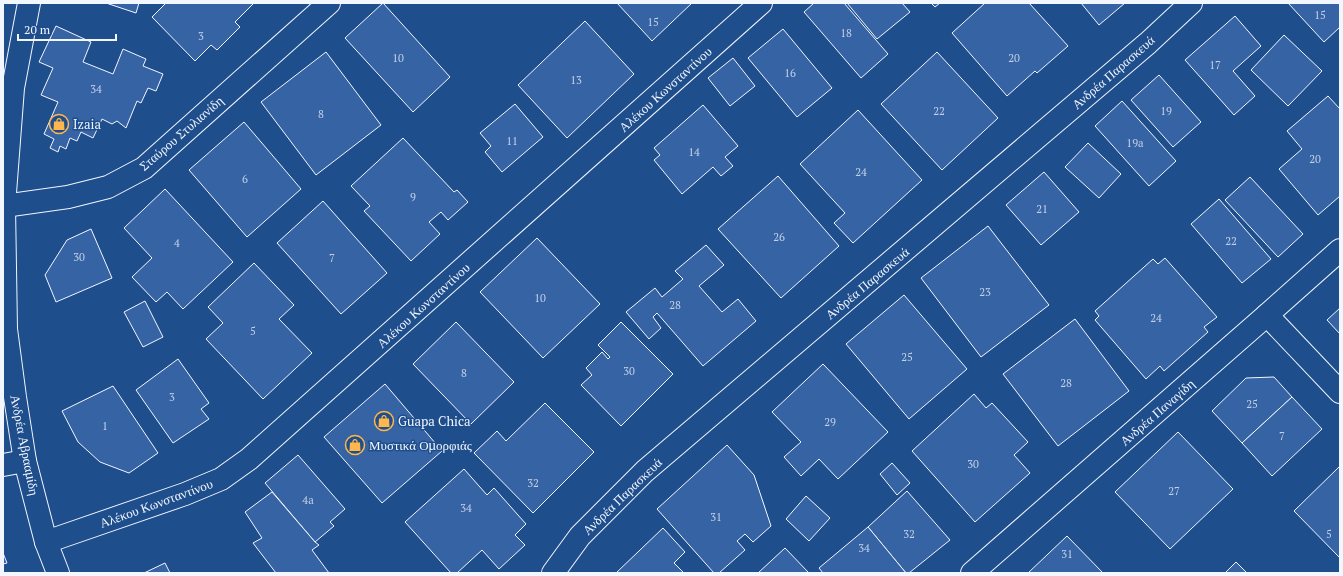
<svg xmlns="http://www.w3.org/2000/svg" width="1343" height="576" font-family="'PT Serif',serif">
<style>
.building{fill:#3563a3;stroke:#f2f6ff}
.lines{fill:none;stroke-linecap:round;stroke-linejoin:round}
.minor-casing{stroke:#f2f6ff;stroke-width:24}
.major-casing{stroke:#f2f6ff;stroke-width:24}
.minor{stroke:#1f4e8c;stroke-width:22}
.major{stroke:#1f4e8c;stroke-width:22}
.labels{text-anchor:middle;stroke-width:3;stroke-linejoin:round;paint-order:stroke}
.number-label{font-size:11px;fill:#c3d1e8}
.street-label{font-size:13px;fill:#f2f6ff;stroke:#1f4e8c}
.poi-label{font-size:13px;fill:#f2f6ff;stroke:#1f4e8c;text-anchor:start}
</style>
<rect width="100%" height="100%" fill="#1f4e8c"/>
<g class="building">
<polygon points="106,3 139,3 136,13"/>
<polygon points="166,3 254,3 235,22 240,27 217,50 211,45 195,61 152,17"/>
<polygon points="383,3 450,77 413,112 345,38"/>
<polygon points="617,3 692,3 652,41"/>
<polygon points="814,3 844,3 888,54 861,78 804,12"/>
<polygon points="847,3 902,3 910,12 877,39"/>
<polygon points="931,3 940,3 935,7"/>
<polygon points="985,3 1029,3 1068,46 1037,73 1035,71 1007,96 952,33"/>
<polygon points="1081,3 1125,3 1099,25"/>
<polygon points="1288,3 1340,3 1340,27 1324,42"/>
<polygon points="1235,16 1261,46 1233,71 1255,96 1234,115 1185,60"/>
<polygon points="585,21 634,74 567,138 518,85"/>
<polygon points="56,26 91,42 83,62 113,74 123,49 146,59 143,66 163,74 156,91 148,88 141,103 137,101 126,128 117,121 112,124 102,119 93,138 81,132 77,141 70,138 66,149 60,146 58,152 50,148 54,139 44,134 58,102 41,95 53,68 39,62"/>
<polygon points="783,29 832,88 797,117 748,58"/>
<polygon points="1284,35 1322,71 1288,106 1251,70"/>
<polygon points="326,52 381,125 316,175 261,102"/>
<polygon points="937,52 998,118 942,170 881,104"/>
<polygon points="733,58 755,86 730,106 708,78"/>
<polygon points="1159,75 1201,122 1173,147 1131,100"/>
<polygon points="1328,96 1340,109 1340,196 1318,215 1279,169 1302,149 1287,131"/>
<polygon points="1122,101 1176,161 1149,186 1095,126"/>
<polygon points="515,104 543,137 502,172 485,152 491,146 480,133"/>
<polygon points="703,105 738,146 725,157 733,166 721,176 713,167 682,194 654,160 660,155 654,148"/>
<polygon points="858,110 922,180 853,243 834,223 845,213 800,164"/>
<polygon points="244,122 301,189 247,237 189,170"/>
<polygon points="403,138 454,192 457,190 468,202 448,220 441,212 429,222 440,234 411,261 364,211 370,206 351,186"/>
<polygon points="1088,143 1121,174 1099,198 1065,167"/>
<polygon points="1044,172 1079,212 1041,245 1006,205"/>
<polygon points="778,176 839,246 781,298 718,229"/>
<polygon points="1250,177 1303,234 1278,257 1225,200"/>
<polygon points="165,189 233,262 183,309 167,292 156,302 132,277 152,258 124,228"/>
<polygon points="1219,199 1271,259 1242,283 1191,224"/>
<polygon points="323,201 387,273 341,314 277,243"/>
<polygon points="988,226 1049,305 981,357 921,278"/>
<polygon points="91,229 112,278 56,302 45,275 67,240"/>
<polygon points="537,238 600,304 543,358 480,292"/>
<polygon points="706,245 724,265 699,286 722,312 738,299 756,321 703,366 657,313 653,317 661,328 649,339 626,312 655,288 662,297 683,279 675,271"/>
<polygon points="1165,258 1217,317 1204,327 1208,332 1164,371 1160,366 1146,379 1095,320 1099,316 1095,311 1153,259 1158,264"/>
<polygon points="254,263 294,305 279,319 312,353 263,399 206,339 223,323 208,307"/>
<polygon points="904,295 967,369 909,419 846,344"/>
<polygon points="145,301 163,337 143,347 124,312"/>
<polygon points="1340,308 1340,334 1327,320"/>
<polygon points="1075,319 1129,391 1058,446 1003,374"/>
<polygon points="456,322 514,382 471,424 413,364"/>
<polygon points="621,322 673,374 621,426 581,385 592,375 586,368 602,352 608,359 610,357 598,345"/>
<polygon points="178,359 209,403 201,409 209,419 173,443 136,390"/>
<polygon points="823,364 888,432 838,479 819,459 801,476 784,457 801,442 772,412"/>
<polygon points="1274,377 1292,397 1242,443 1212,411 1246,378"/>
<polygon points="385,384 442,451 382,503 324,437"/>
<polygon points="113,386 158,453 129,473 100,462 78,442 62,411"/>
<polygon points="974,394 986,408 992,403 1028,442 1014,455 1030,473 975,522 912,451"/>
<polygon points="1292,397 1322,429 1272,476 1242,443"/>
<polygon points="545,403 594,452 533,513 474,453 497,431 506,441"/>
<polygon points="1178,432 1233,489 1170,549 1115,492"/>
<polygon points="727,445 754,475 771,526 753,542 745,534 737,541 745,550 719,573 714,573 657,509"/>
<polygon points="298,455 345,509 330,522 334,526 315,542 265,483"/>
<polygon points="892,463 910,483 897,495 880,474"/>
<polygon points="1340,466 1340,558 1294,511"/>
<polygon points="464,469 487,495 494,488 526,524 515,535 525,545 499,569 482,550 457,573 451,573 405,522"/>
<polygon points="907,491 950,540 909,573 906,573 868,527"/>
<polygon points="272,492 315,542 319,545 312,550 329,573 276,573 253,543 262,538 245,512"/>
<polygon points="806,496 830,518 809,541 786,519"/>
<polygon points="868,527 906,573 823,573 819,568"/>
<polygon points="663,528 685,552 674,563 684,573 616,573"/>
<polygon points="1067,536 1103,573 1028,573"/>
<polygon points="785,548 809,573 758,573"/>
<polygon points="3,553 7,563 3,564"/>
<polygon points="1236,562 1247,573 1225,573"/>
<polygon points="165,563 170,573 144,573"/>
</g>
<g class="lines">
<defs>
<g id="minor">
<polyline points="4,206 68,197 108,187 144,168 329,3"/>
<polyline points="1267,315 1340,392"/>
<polyline points="3,465 25,461"/>
<polyline points="46,542 185,494 221,479 249,459 761,3"/>
<polyline points="553,573 580,536 645,471 1148,43 1191,3"/>
<polyline points="972,573 1267,315 1340,250"/>
</g>
<polyline id="major" points="29,3 13,88 4,206 6,329 15,397 25,461 46,542 58,573"/>
</defs>
<use href="#minor" class="minor-casing"/>
<use href="#major" class="major-casing"/>
<use href="#minor" class="minor"/>
<use href="#major" class="major"/>
</g>
<defs>
<symbol id="shop-ring" viewBox="-11 -11 22 22"><circle r="9.5" fill="#1f4e8c" stroke="#ffb74d" stroke-width="1.5"/><path d="M-5-2.5h2.3a2.7 3.5 0 0 1 5.4 0H5L5.5 6h-11ZM-1.5-2.5h3a1.5 2.3 0 0 0-3 0Z" fill="#ffb74d"/></symbol>
</defs>
<g fill-rule="evenodd">
<use href="#shop-ring" x="48" y="113" width="22" height="22"/>
<use href="#shop-ring" x="373" y="410" width="22" height="22"/>
<use href="#shop-ring" x="344" y="434" width="22" height="22"/>
</g>
<g class="labels">
<g class="number-label">
<text x="1320" y="19">15</text>
<text x="653" y="26">15</text>
<text x="846" y="37">18</text>
<text x="201" y="40">3</text>
<text x="398" y="62">10</text>
<text x="1014" y="62">20</text>
<text x="1215" y="69">17</text>
<text x="790" y="77">16</text>
<text x="576" y="84">13</text>
<text x="96" y="93">34</text>
<text x="939" y="115">22</text>
<text x="1166" y="115">19</text>
<text x="321" y="118">8</text>
<text x="512" y="145">11</text>
<text x="1135" y="147">19a</text>
<text x="694" y="156">14</text>
<text x="1315" y="163">20</text>
<text x="861" y="176">24</text>
<text x="245" y="183">6</text>
<text x="413" y="201">9</text>
<text x="1042" y="213">21</text>
<text x="779" y="241">26</text>
<text x="1231" y="245">22</text>
<text x="177" y="247">4</text>
<text x="79" y="261">30</text>
<text x="332" y="262">7</text>
<text x="985" y="296">23</text>
<text x="540" y="302">10</text>
<text x="675" y="309">28</text>
<text x="1156" y="322">24</text>
<text x="253" y="335">5</text>
<text x="907" y="361">25</text>
<text x="629" y="375">30</text>
<text x="464" y="377">8</text>
<text x="1066" y="387">28</text>
<text x="172" y="401">3</text>
<text x="1252" y="408">25</text>
<text x="830" y="426">29</text>
<text x="105" y="430">1</text>
<text x="1282" y="440">7</text>
<text x="973" y="468">30</text>
<text x="533" y="487">32</text>
<text x="1174" y="495">27</text>
<text x="308" y="504">4a</text>
<text x="466" y="512">34</text>
<text x="716" y="521">31</text>
<text x="909" y="538">32</text>
<text x="1329" y="538">5</text>
<text x="864" y="552">34</text>
<text x="1067" y="558">31</text>
</g>
<g class="street-label">
<text transform="translate(1113 72) rotate(-41)" y="5">Ανδρέα Παρασκευά</text>
<text transform="translate(665 89) rotate(-42)" y="5">Αλέκου Κωνσταντίνου</text>
<text transform="translate(181 133) rotate(-41)" y="5">Σταύρου Στυλιανίδη</text>
<text transform="translate(867 283) rotate(-40)" y="5">Ανδρέα Παρασκευά</text>
<text transform="translate(423 305) rotate(-42)" y="5">Αλέκου Κωνσταντίνου</text>
<text transform="translate(1157 412) rotate(-41)" y="5">Ανδρέα Παναγίδη</text>
<text transform="translate(25 445) rotate(79)" y="5">Ανδρέα Αβρααμίδη</text>
<text transform="translate(622 496) rotate(-44)" y="5">Ανδρέα Παρασκευά</text>
<text transform="translate(156 503) rotate(-20)" y="5">Αλέκου Κωνσταντίνου</text>
</g>
<g class="poi-label">
<text x="73" y="129">Izaia</text>
<text x="398" y="426">Guapa Chica</text>
<text x="369" y="450">Μυστικά Ομορφιάς</text>
</g>
</g>
<rect width="1343" height="576" fill="none" stroke="#f2f6ff" stroke-width="8"/>
<path d="M18 34v6h98v-6" fill="none" stroke="#f2f6ff" stroke-width="2"/>
<text x="24" y="34" font-size="12" fill="#f2f6ff" stroke="#1f4e8c" stroke-width="3" paint-order="stroke">20 m</text>
</svg>
